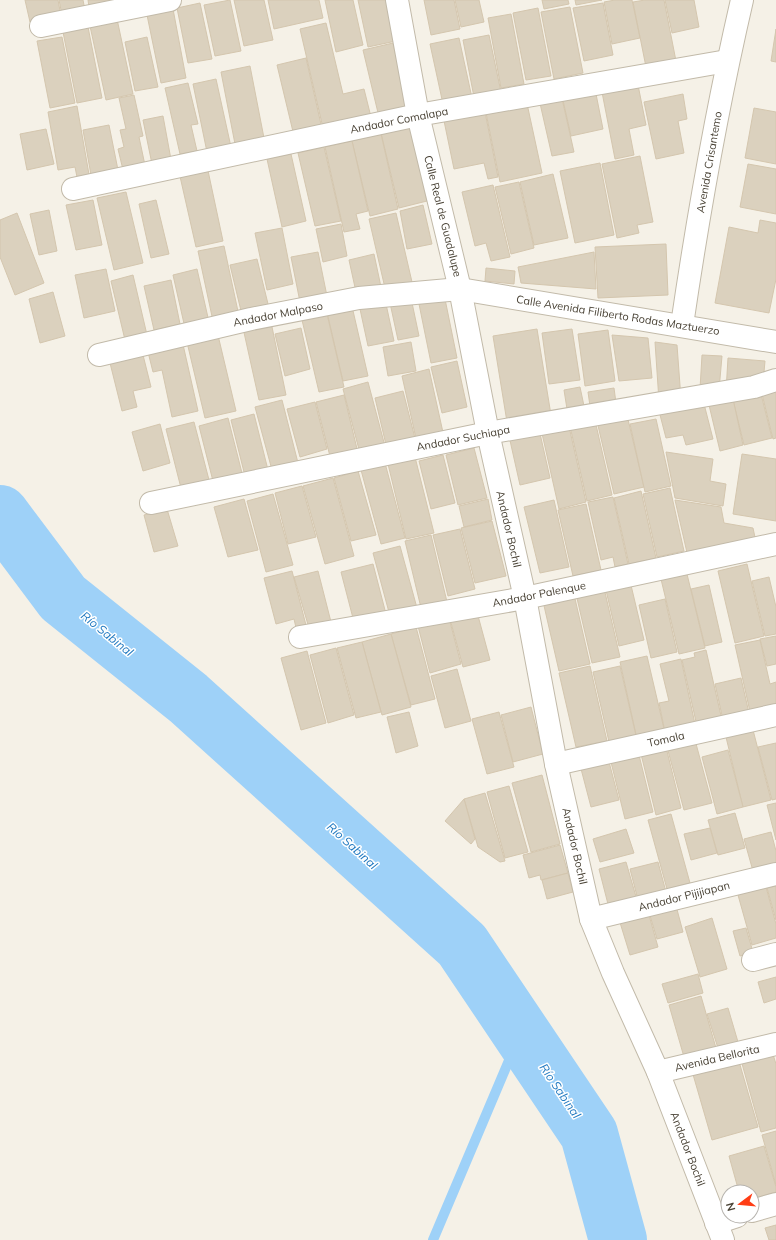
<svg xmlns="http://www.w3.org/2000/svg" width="776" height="1240" font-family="Mulish,sans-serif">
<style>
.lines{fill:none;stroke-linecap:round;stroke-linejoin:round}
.stream{stroke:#9ed1f8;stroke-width:10}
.river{stroke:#9ed1f8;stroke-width:58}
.building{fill:#dbd1be;stroke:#d4c6ae}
.minor-casing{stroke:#c2baa9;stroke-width:24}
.minor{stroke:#fff;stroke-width:22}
.labels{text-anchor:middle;stroke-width:3;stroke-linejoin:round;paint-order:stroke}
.street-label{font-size:11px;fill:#494235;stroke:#fff}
.water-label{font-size:12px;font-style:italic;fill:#227ac1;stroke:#fff}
</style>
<rect width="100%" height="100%" fill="#f5f1e7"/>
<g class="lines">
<polyline class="stream" points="433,1240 521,1032"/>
<polyline class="river" points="0,514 63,598 188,698 462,945 589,1134 618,1240"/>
</g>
<g class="building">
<polygon points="25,0 58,0 61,16 30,22"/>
<polygon points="59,0 83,0 85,10 62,15"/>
<polygon points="88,0 112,0 112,2 89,7"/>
<polygon points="230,0 241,51 215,56 204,5"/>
<polygon points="234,0 264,0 273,40 244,46"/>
<polygon points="268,0 319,0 323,18 274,29"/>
<polygon points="325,0 353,0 363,45 336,52"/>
<polygon points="358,0 387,0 396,41 368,47"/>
<polygon points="424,0 454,0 460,29 431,35"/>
<polygon points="455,0 479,0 484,22 461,27"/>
<polygon points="542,0 568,0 569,4 544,9"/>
<polygon points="575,0 602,0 576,5"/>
<polygon points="615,0 632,0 640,38 612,44 604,2"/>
<polygon points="645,0 664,0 676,61 646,67 633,2"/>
<polygon points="665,0 694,0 699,27 672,33"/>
<polygon points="200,3 212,59 188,63 177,8"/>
<polygon points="603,3 613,55 584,61 573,8"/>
<polygon points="570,7 583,73 554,79 541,12"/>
<polygon points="538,8 551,76 526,80 513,13"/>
<polygon points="173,9 186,78 161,83 147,15"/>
<polygon points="511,14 524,84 501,88 488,18"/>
<polygon points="117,19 133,94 106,100 90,26"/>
<polygon points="326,23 343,94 364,89 371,117 323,128 300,29"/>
<polygon points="88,27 102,98 77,103 63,32"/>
<polygon points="776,29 776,62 771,61"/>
<polygon points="489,35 501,92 474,97 463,40"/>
<polygon points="62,37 75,103 50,108 37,41"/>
<polygon points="147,37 158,87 135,91 125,42"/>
<polygon points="459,38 472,98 443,104 430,44"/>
<polygon points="393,43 408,110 379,117 363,50"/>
<polygon points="306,58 323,133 295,140 277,65"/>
<polygon points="250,66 264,138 235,144 221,72"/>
<polygon points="216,79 231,147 207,152 193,84"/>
<polygon points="637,80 646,125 629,129 634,155 615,159 601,87"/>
<polygon points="188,83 198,124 191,125 197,151 180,154 165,88"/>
<polygon points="595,89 603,129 571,136 562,96"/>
<polygon points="561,94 574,152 552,156 539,99"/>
<polygon points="683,94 687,119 678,121 684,153 656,159 644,102"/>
<polygon points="134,95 143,136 139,137 146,170 124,174 118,149 124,147 120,130 126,129 119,98"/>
<polygon points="526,99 542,173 500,182 485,108"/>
<polygon points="77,106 90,180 78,182 75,167 58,170 48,112"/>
<polygon points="484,107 498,177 488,179 484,163 454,169 443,116"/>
<polygon points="754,108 776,112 776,164 745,158"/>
<polygon points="163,116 172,165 153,169 143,120"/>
<polygon points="109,125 118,170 91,175 83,130"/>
<polygon points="410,126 427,201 399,208 381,133"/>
<polygon points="46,129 54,164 27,170 20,134"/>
<polygon points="381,134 398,209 370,216 352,141"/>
<polygon points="352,141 368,211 356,214 360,229 344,232 325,147"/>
<polygon points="324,147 341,221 315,226 298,153"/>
<polygon points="291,154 306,221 282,227 267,159"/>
<polygon points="640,156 653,222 637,225 639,233 617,238 602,164"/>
<polygon points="600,163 614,235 575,243 560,171"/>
<polygon points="748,164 776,169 776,214 740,207"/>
<polygon points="207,166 223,241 196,247 179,172"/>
<polygon points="553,174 568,238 534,245 520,182"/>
<polygon points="519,182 534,248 511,254 495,187"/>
<polygon points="493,185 510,257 491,261 486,243 475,246 462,192"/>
<polygon points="126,192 143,263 114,270 97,198"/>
<polygon points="93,200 102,245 76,250 66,205"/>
<polygon points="156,200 169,254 151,258 139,204"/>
<polygon points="423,205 432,244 407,249 400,211"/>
<polygon points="49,210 57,251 39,255 30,214"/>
<polygon points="17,213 44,283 15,295 0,257 0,220"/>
<polygon points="396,213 412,282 385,288 369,219"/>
<polygon points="760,220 776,223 776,279 769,313 715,303 729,227 758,233"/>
<polygon points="341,224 347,256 323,262 316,229"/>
<polygon points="282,228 293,284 267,290 255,233"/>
<polygon points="666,244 668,295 598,298 595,247"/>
<polygon points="224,246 239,316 213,321 198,251"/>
<polygon points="318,252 328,301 301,307 291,257"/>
<polygon points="594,252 596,289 521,283 518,267"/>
<polygon points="374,254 381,287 356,292 349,260"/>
<polygon points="257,259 269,308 242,315 230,265"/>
<polygon points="486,268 515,271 514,284 485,281"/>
<polygon points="106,269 115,311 84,318 75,275"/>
<polygon points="197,269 209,322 185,328 173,275"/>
<polygon points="133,275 147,335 125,340 111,281"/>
<polygon points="171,280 180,324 154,330 144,286"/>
<polygon points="53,292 65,336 40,343 29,299"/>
<polygon points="411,298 419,336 398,340 390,303"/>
<polygon points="445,299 457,358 431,363 419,304"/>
<polygon points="351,302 368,376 343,381 326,308"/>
<polygon points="386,304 394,341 368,346 360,309"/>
<polygon points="327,314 344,387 319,392 302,320"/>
<polygon points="271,322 286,395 259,400 243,328"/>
<polygon points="301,328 310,369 285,376 275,334"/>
<polygon points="537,329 551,415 507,422 493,336"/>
<polygon points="572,329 580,380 549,384 542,333"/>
<polygon points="608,330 615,381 585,386 578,334"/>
<polygon points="217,331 236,411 205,418 186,338"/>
<polygon points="612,335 648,338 652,378 619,381"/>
<polygon points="182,340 198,411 172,417 162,370 153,372 147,348"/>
<polygon points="411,342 416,371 388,376 383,347"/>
<polygon points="655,342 677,345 681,399 659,401"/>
<polygon points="142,351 151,387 133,391 137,407 122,411 109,359"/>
<polygon points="702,355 722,356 719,390 700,389"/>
<polygon points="728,358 765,361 763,383 726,391"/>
<polygon points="457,361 467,407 442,413 431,367"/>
<polygon points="429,369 444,437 417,443 402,376"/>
<polygon points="368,382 386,450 361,457 343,389"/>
<polygon points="580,387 584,406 567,409 564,390"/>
<polygon points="614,388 616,403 590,406 588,392"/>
<polygon points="776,390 776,438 773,439 762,394"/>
<polygon points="403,391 416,442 387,449 375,398"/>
<polygon points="761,394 772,438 744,445 733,400"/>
<polygon points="344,395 359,457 332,464 316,402"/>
<polygon points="733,399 743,445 720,451 709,405"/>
<polygon points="282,400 298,463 272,470 255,407"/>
<polygon points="703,400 713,439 686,445 683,435 666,438 659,411"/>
<polygon points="315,402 327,449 300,457 287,409"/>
<polygon points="626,411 644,487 614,494 596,417"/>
<polygon points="254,414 268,470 245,476 231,420"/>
<polygon points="594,416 612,495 587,501 569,422"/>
<polygon points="228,418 243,477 214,485 199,426"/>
<polygon points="656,419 671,486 645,492 630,424"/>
<polygon points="194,422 209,480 181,488 166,429"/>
<polygon points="568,422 586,502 559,509 541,429"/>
<polygon points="160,424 170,463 143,471 132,432"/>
<polygon points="539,429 550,478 520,485 509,436"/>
<polygon points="474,448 487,498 458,505 446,455"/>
<polygon points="666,452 713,459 710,481 726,484 723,506 675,498"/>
<polygon points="742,454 776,459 776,521 733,514"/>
<polygon points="443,455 455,503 431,509 419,461"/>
<polygon points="415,457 434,533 406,539 388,464"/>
<polygon points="385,463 405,538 381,544 361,470"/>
<polygon points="358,471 376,535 351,541 334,478"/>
<polygon points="333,478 354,556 325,564 303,486"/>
<polygon points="302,486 316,537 288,544 275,493"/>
<polygon points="670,488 684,551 657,557 643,494"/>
<polygon points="641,491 656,558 629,564 614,498"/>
<polygon points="273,494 293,565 266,572 247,501"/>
<polygon points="613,497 628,564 615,567 613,557 601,560 588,502"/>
<polygon points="244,499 258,550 228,557 214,507"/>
<polygon points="488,499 492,520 464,527 459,506"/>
<polygon points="554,500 569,567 540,573 524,507"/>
<polygon points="675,500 721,507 724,523 753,528 756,542 688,557"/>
<polygon points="586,504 601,570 573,576 558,510"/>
<polygon points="167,509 178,546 154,552 144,515"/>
<polygon points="492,521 506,576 475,583 461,528"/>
<polygon points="460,529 475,589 448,596 433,535"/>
<polygon points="431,535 448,606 422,612 405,541"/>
<polygon points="400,546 417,608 390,616 373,553"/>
<polygon points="373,564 386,614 354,622 341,572"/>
<polygon points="747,564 764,636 735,643 718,571"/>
<polygon points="686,570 705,648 679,654 660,575"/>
<polygon points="292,571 307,629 297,632 294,619 276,624 264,578"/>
<polygon points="318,571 331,622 309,628 294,577"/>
<polygon points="769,577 776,607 776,634 765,636 752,581"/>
<polygon points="630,581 644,640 619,646 605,586"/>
<polygon points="709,585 722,642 705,646 691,589"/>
<polygon points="604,588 620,657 592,663 576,594"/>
<polygon points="573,590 590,664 559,671 542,597"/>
<polygon points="665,599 677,652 651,658 639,605"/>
<polygon points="477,612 490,660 463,667 450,619"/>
<polygon points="449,618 461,664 430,673 418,626"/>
<polygon points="416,627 435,699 411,705 391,634"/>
<polygon points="391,634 411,707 382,715 362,642"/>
<polygon points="776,636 776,664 767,666 760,639"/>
<polygon points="760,640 770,684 776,682 776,710 751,716 735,645"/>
<polygon points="362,642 381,712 356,718 337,648"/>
<polygon points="336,648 354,715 328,723 310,655"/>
<polygon points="706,650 722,720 697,726 682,660 695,657 694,653"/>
<polygon points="307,651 326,723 301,730 281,658"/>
<polygon points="647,656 665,733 637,739 620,662"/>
<polygon points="681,659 695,724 665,732 659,703 669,701 660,664"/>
<polygon points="590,666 607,741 576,747 559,673"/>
<polygon points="620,666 637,740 610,746 593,672"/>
<polygon points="457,669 471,721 445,728 431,676"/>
<polygon points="741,678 749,713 723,720 715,684"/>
<polygon points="531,707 543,754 513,762 501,715"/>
<polygon points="409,712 418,746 396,753 387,717"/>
<polygon points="499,712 514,767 487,774 472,719"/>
<polygon points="752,726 771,800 743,807 725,733"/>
<polygon points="695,740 712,803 684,810 667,747"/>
<polygon points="665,743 681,808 656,815 640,750"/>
<polygon points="776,743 776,799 772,800 758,747"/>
<polygon points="728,750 743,807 717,814 702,757"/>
<polygon points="638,751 653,812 625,819 610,758"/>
<polygon points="608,758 619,800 591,807 580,765"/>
<polygon points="542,775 560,844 531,852 512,783"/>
<polygon points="509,786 528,852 505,858 487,792"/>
<polygon points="485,793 505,861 500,862 478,847 464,799"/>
<polygon points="464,799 475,839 471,844 445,821"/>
<polygon points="776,803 776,840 767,805"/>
<polygon points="735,813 745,848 718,855 708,820"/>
<polygon points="671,814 690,883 667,889 648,820"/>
<polygon points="710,828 717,853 691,860 684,834"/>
<polygon points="626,829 634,853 600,862 593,839"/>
<polygon points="771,832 776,851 776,864 753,871 744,839"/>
<polygon points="560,845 568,873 541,880 540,875 529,878 523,855"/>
<polygon points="626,862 637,900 609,908 599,869"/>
<polygon points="658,862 666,892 638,900 630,869"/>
<polygon points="568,873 573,892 547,899 542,880"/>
<polygon points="776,886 776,920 767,888"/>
<polygon points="766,887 776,924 776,938 752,945 738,895"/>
<polygon points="675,902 683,932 657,939 648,909"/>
<polygon points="647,908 658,947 630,955 618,916"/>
<polygon points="712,918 727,969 700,977 685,927"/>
<polygon points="746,928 753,952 740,956 733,931"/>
<polygon points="698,974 703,993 668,1003 662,984"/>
<polygon points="776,977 776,999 764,1003 758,982"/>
<polygon points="701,996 716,1048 684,1057 669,1005"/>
<polygon points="728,1008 738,1042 718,1048 707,1014"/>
<polygon points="772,1051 776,1064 776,1128 761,1132 741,1060"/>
<polygon points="738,1058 758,1127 712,1140 692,1071"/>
<polygon points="776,1131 776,1185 762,1135"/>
<polygon points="764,1146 776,1187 776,1192 752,1199 752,1192 739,1192 729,1156"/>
<polygon points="776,1225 776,1240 769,1240 765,1228"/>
</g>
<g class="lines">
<defs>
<g id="minor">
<polyline points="397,0 418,115 460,289 488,433 525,598 556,764 591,919 613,973 658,1072 723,1240"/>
<polyline points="41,26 170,0"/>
<polyline points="73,189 418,115 727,61"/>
<path d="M682,325C698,216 717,108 742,0"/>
<polyline points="99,355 251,319 359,298 460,289 776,342"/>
<polyline points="151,503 488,433 754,387 776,380"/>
<polyline points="300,637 525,598 776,544"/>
<polyline points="556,764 776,715"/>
<polyline points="591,919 776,874"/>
<polyline points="753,960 776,954"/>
<polyline points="658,1072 776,1044"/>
<polyline points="752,1211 776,1204"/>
<polyline points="716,1223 737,1216"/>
</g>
</defs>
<use href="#minor" class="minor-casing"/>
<use href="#minor" class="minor"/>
</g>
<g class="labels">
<g class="street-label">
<text transform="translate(399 120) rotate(-11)" y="4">Andador Comalapa</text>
<text transform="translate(709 162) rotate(-80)" y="4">Avenida Crisantemo</text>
<text transform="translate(443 216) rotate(76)" y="4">Calle Real de Guadalupe</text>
<text transform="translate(278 314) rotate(-11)" y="4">Andador Malpaso</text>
<text transform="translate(618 315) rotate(9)" y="4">Calle Avenida Filiberto Rodas Maztuerzo</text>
<text transform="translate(463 438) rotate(-11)" y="4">Andador Suchiapa</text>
<text transform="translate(509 529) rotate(77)" y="4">Andador Bochil</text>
<text transform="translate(539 594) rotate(-11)" y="4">Andador Palenque</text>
<text transform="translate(666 739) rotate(-13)" y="4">Tomala</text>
<text transform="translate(575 846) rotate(77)" y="4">Andador Bochil</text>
<text transform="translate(684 896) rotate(-14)" y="4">Andador Pijijiapan</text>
<text transform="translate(717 1058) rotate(-13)" y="4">Avenida Bellorita</text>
<text transform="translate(688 1149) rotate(69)" y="4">Andador Bochil</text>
</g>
<g class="water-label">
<text transform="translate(107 634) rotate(39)" y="4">Río Sabinal</text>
<text transform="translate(352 846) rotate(42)" y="4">Río Sabinal</text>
<text transform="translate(560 1091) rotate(56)" y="4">Río Sabinal</text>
</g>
</g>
<g transform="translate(740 1204) rotate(254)"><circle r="19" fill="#ffffff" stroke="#b6b3ae"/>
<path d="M0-3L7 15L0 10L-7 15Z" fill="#ff3d15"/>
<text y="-6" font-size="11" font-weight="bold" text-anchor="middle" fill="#494235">N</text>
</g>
</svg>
